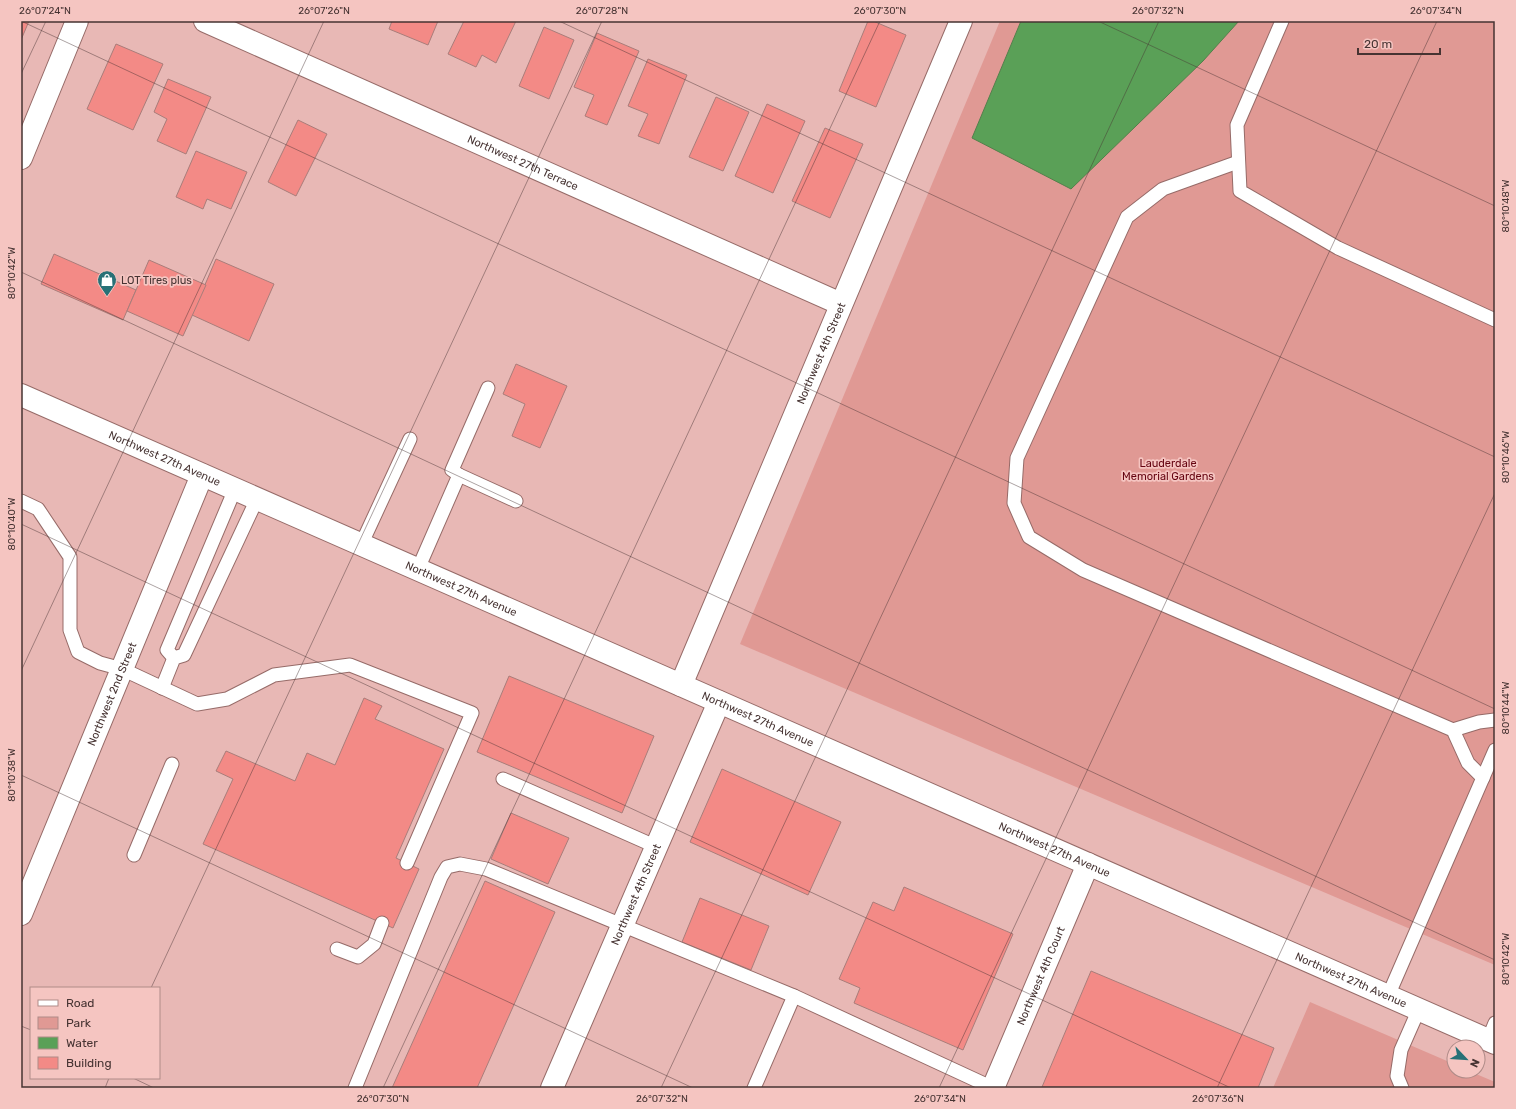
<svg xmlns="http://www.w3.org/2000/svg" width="1516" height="1109" font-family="Rubik,sans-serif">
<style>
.green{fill:#e09994}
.water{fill:#5aa057;stroke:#547f4c}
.building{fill:#f38a86;stroke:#a97d7a}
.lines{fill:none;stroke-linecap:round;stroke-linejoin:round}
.lane-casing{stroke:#966b68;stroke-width:15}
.street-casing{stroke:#966b68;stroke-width:24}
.secondary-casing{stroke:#966b68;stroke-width:24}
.lane{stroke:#fff;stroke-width:13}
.street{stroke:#fff;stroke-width:22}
.secondary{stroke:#fff;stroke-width:22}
.ticks{fill:none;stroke:#463332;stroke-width:1;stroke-opacity:0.45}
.labels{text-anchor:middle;stroke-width:3.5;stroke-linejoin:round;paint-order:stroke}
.street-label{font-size:11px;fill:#463332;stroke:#f5c5c1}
.poi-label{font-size:11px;fill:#463332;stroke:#f5c5c1;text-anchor:start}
.park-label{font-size:11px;fill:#650411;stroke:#f5c5c1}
.neatline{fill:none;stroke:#463332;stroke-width:1.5}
.ticks-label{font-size:10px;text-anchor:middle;fill:#463332}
</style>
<rect width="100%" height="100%" fill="#e8b8b5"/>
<g class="green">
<polygon points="1000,21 1495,21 1495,965 740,644"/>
<polygon points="1310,1002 1454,1064 1454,1071 1469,1071 1495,1082 1495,1088 1273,1088"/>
</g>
<polygon class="water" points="1021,21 1239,21 1203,61 1071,189 972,138"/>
<g class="building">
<polygon points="21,21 29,21 21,40"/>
<polygon points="392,21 438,21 428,45 389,29"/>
<polygon points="464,21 516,21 496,63 482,55 476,67 448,54"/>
<polygon points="868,21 873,21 906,35 876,107 839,91"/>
<polygon points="544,27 574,40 549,99 519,86"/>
<polygon points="597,33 639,51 607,125 585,116 594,95 574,87"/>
<polygon points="116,44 163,64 133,130 87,109"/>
<polygon points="648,59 687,75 659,144 638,136 648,114 628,106"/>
<polygon points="168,79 211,97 186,154 157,141 167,119 154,112"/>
<polygon points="716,97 749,112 723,171 689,157"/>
<polygon points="767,104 805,121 773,193 735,176"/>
<polygon points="298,120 327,134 296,196 268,182"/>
<polygon points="825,128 863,144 830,218 792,201"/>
<polygon points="196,151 247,172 231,209 207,199 203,209 176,197"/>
<polygon points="54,254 136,290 123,320 41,284"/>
<polygon points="216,259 274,284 249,341 192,315"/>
<polygon points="149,260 206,285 183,336 127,311"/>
<polygon points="516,364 567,386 540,448 512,436 525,404 503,394"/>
<polygon points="509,676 654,736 622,813 477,752"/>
<polygon points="364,698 382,706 375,719 444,749 396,858 419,869 393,928 203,844 233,779 216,771 226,751 295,781 307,753 335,765"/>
<polygon points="722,769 841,822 808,895 690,842"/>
<polygon points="511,813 569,838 548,884 491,859"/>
<polygon points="485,881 555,912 477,1088 392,1088"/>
<polygon points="904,887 1013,934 963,1050 854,1003 860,988 839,979 873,902 894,911"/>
<polygon points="700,898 769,926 751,970 682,942"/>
<polygon points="1091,971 1274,1048 1258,1088 1042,1087"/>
</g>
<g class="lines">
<defs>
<g id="lane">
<polyline points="1282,21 1237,125 1240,191 1338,248 1495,320"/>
<polyline points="1238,162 1163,189 1127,217 1017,458 1014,503 1029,537 1083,570 1453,730 1468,763 1483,778"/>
<polyline points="459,475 452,470 488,388"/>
<polyline points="21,501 38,509 70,557 70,630 78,652 100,663 122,669 197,704 227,699 274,675 350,665 472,713 407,863"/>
<polyline points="361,545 410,439"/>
<polyline points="418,569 459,475 516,501"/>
<polyline points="174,658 167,650 235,489"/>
<polyline points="162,688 174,658 184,655 257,499"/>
<polyline points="1453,730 1479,722 1495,720"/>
<polyline points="503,779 657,847"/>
<polyline points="134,855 172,764"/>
<polyline points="337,949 358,957 374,944 382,923"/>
<polyline points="1388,996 1495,750"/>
<polyline points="1488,1040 1495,1023"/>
<polyline points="355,1088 441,877 447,867 460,864 486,869 794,996"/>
<polyline points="754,1088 794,996 993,1088"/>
<polyline points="1402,1088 1397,1076 1401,1050 1419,1009"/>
</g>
<g id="street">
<path id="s1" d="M205,21L841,304"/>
<polyline points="21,158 77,21"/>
<path id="s2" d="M681,685L961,21"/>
<path id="s3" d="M21,914L202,475"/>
<path id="s4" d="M552,1088L719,702"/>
<path id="s5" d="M993,1088L1088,864"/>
</g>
<g id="secondary">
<path id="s6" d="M21,395L1495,1043"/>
</g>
</defs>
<use href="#lane" class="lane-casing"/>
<use href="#street" class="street-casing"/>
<use href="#secondary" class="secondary-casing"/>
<use href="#lane" class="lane"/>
<use href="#street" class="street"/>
<use href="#secondary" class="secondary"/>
</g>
<path class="ticks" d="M21,21L1495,709M559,21L1495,457M1098,21L1495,206M21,74L46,21M21,272L1495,960M21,524L1231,1088M21,671L324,21M21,775L693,1088M151,988L602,21M21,1026L31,1030M133,1078L154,1088M105,1088L109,1078M383,1088L880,21M661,1088L1159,21M939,1088L1437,21M1217,1088L1495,493"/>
<defs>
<symbol id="shop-pin" viewBox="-11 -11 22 30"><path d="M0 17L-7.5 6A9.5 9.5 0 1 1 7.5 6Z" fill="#277177" stroke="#f5c5c1"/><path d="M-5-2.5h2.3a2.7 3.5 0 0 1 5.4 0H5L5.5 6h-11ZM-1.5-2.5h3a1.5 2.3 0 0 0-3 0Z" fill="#fff"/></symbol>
</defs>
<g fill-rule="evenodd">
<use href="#shop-pin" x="96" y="269" width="22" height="30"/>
</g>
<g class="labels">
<g class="street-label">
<text dy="4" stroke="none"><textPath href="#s1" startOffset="348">Northwest 27th Terrace</textPath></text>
<text dy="4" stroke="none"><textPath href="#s2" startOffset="360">Northwest 4th Street</textPath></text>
<text dy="4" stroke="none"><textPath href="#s6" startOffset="157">Northwest 27th Avenue</textPath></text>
<text dy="4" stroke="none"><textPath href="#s6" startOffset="481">Northwest 27th Avenue</textPath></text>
<text dy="4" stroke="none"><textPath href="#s3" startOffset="238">Northwest 2nd Street</textPath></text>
<text dy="4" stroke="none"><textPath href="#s6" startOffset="805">Northwest 27th Avenue</textPath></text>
<text dy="4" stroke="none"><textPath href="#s6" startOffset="1129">Northwest 27th Avenue</textPath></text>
<text dy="4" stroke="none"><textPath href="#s4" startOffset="211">Northwest 4th Street</textPath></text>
<text dy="4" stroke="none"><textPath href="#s5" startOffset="122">Northwest 4th Court</textPath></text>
<text dy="4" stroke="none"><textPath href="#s6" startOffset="1453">Northwest 27th Avenue</textPath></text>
</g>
<g class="poi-label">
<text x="121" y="284">LOT Tires plus</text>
</g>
<g class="park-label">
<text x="1168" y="467">Lauderdale<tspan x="1168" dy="13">Memorial Gardens</tspan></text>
</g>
</g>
<rect width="1516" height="1109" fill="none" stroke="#f5c5c1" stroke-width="44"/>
<rect x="30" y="987" width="130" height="92" fill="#f5c5c1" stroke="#af8b88"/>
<rect x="38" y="1000" width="20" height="6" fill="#ffffff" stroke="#af8b88"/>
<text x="66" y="1007" font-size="12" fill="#463332">Road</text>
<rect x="38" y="1017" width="20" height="12" fill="#e09994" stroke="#af8b88"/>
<text x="66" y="1027" font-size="12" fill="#463332">Park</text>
<rect x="38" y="1037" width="20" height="12" fill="#5aa057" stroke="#af8b88"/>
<text x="66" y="1047" font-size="12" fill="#463332">Water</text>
<rect x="38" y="1057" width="20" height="12" fill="#f38a86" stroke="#af8b88"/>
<text x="66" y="1067" font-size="12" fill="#463332">Building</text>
<g transform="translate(1466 1059) rotate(115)"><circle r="19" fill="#f5c5c1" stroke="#af8b88"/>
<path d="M0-3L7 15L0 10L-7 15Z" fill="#277177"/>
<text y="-6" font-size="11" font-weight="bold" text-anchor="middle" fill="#463332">N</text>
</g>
<path d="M1358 48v6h82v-6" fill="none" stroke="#463332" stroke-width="2"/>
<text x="1364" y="48" font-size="12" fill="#463332" stroke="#f5c5c1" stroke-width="3" paint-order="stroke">20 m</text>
<rect x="22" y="22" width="1472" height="1065" class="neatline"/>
<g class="ticks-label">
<text x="45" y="14">26°07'24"N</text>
<text x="324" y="14">26°07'26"N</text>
<text x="602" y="14">26°07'28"N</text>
<text x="880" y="14">26°07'30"N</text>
<text x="1158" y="14">26°07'32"N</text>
<text x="1436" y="14">26°07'34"N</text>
<text transform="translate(1505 206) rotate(-90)" y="4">80°10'48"W</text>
<text transform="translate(11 273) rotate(-90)" y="4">80°10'42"W</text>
<text transform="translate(1505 457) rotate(-90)" y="4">80°10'46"W</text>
<text transform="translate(11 524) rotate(-90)" y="4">80°10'40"W</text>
<text transform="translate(1505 708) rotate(-90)" y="4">80°10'44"W</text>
<text transform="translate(11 775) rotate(-90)" y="4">80°10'38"W</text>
<text transform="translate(1505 959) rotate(-90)" y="4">80°10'42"W</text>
<text x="383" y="1102">26°07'30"N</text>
<text x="662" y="1102">26°07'32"N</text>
<text x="940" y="1102">26°07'34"N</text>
<text x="1218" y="1102">26°07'36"N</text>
</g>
</svg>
